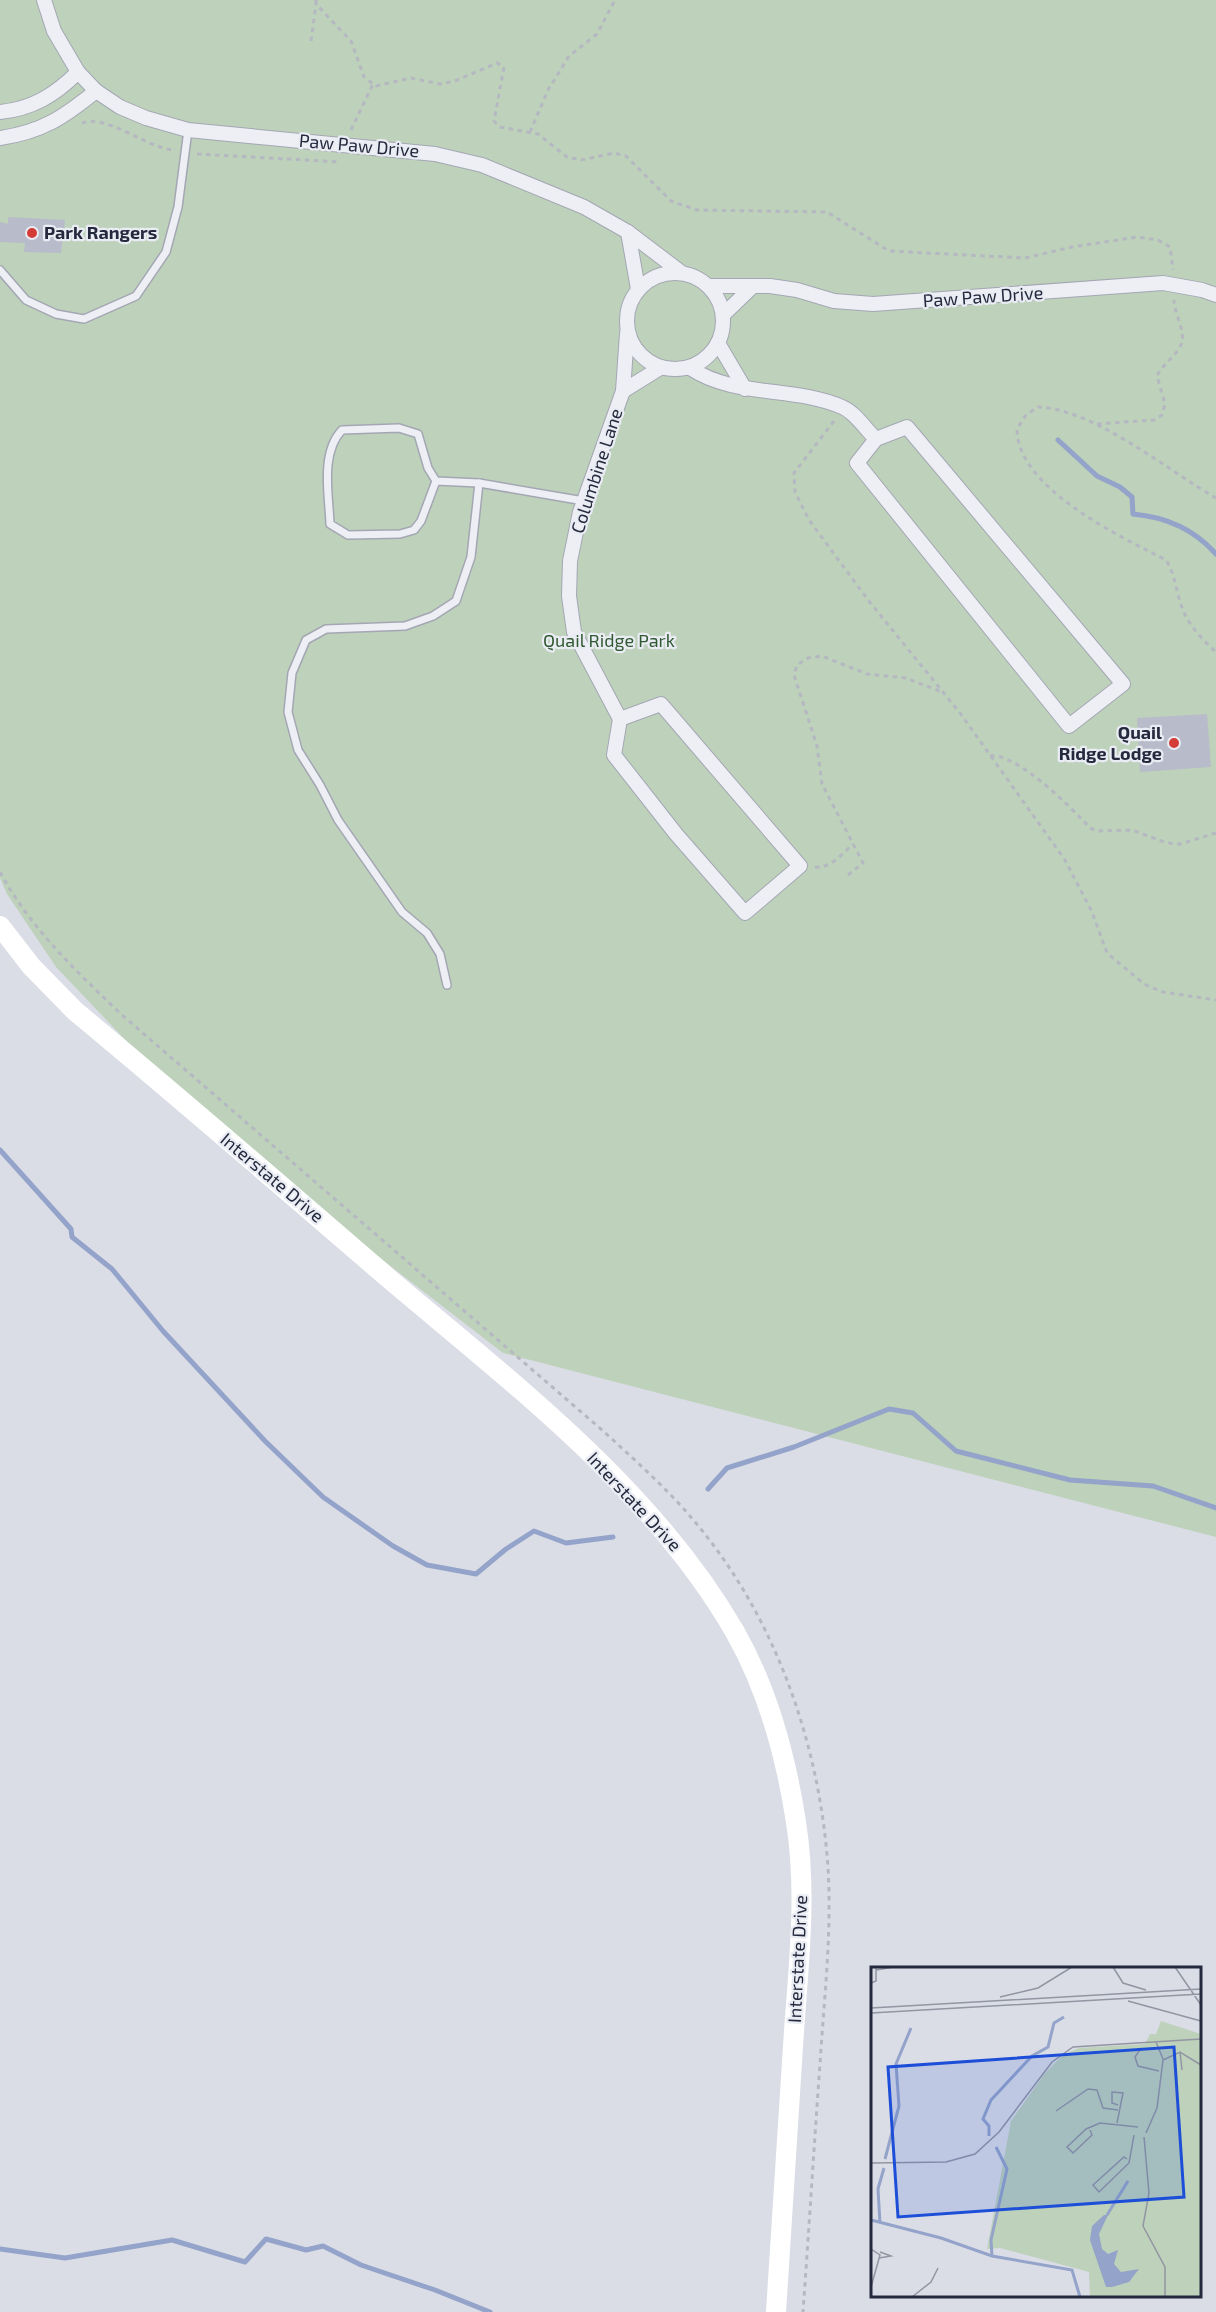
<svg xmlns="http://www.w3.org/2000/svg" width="1216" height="2312" font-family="'Exo 2',sans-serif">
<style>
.green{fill:#bdd1bb}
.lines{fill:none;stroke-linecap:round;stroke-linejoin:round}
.stream{stroke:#93a3c9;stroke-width:5}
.building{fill:#b8bbc9}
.lane-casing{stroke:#a4a7b3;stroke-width:10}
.street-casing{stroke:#a4a7b3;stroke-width:16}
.path{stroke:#b5b8c1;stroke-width:3;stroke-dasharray:4.5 4.5;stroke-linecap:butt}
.lane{stroke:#eeeff5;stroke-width:7}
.street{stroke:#eeeff5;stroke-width:14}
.secondary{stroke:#fff;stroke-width:20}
.poi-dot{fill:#d43d37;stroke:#eaecf4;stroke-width:2}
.labels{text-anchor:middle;stroke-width:4.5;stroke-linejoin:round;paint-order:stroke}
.street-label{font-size:18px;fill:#24293d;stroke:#eaecf4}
.poi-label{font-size:18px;font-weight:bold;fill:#24293d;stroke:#eaecf4;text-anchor:start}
.park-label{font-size:18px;fill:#315931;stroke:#eaecf4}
.inset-river{fill:none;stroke:#93a3c9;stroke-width:3}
.inset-road{fill:none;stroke:#9295a2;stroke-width:1.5}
.view{fill:#1d4ed8;fill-opacity:0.15;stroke:#1d4ed8;stroke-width:3}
.inset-edge{fill:none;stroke:#24293d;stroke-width:3}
</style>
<rect width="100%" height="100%" fill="#dbdde6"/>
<polygon class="green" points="0,0 1216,0 1216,1537 503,1353 362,1244 134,1049 56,967 7,894 0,878"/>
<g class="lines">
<g class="stream">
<path d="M1058,440L1097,476L1120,487L1132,497L1133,514C1166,517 1194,529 1216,554"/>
<polyline points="0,1150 71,1229 72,1237 112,1269 163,1331 265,1441 323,1497 393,1546 427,1565 476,1574 506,1549 534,1531 566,1543 613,1537"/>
<polyline points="708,1489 727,1468 794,1447 889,1409 913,1413 956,1451 1070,1480 1153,1486 1216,1508"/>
<polyline points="0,2249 65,2258 172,2240 245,2262 266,2239 306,2250 323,2246 361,2265 435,2290 490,2312"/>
</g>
</g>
<g class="building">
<polygon points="8,217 65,220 61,253 24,252 25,243 0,242 0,222 8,224"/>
<polygon points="1207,714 1211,767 1140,772 1137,718"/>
</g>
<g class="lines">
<defs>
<g id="lane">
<polyline points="0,270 26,300 56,314 84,319 136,296 166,252 178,207 188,130"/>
<path d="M436,481L421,521L414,530L400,534L348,535L330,524C329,495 320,453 342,430L399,428L418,434L428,468L436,481L479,483L584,501"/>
<polyline points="447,985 440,954 427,933 402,912 338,820 320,785 298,750 288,712 292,673 306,640 326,629 405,626 433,616 456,601 471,557 479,483"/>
</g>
<g id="street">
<polyline points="44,0 54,31 78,72 96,91 120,107 146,118 188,130 435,154 482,165 584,207 628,232 682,273"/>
<path d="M0,112C32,109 55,95 78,72"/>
<path d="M0,138C42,132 64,117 96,91"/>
<polyline points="628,232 638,289"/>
<circle cx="675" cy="321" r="48"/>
<polyline points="709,286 770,286 797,290 834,301 873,304 1163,283 1202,290 1216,295"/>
<polyline points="723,315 751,288"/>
<polyline points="718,343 745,389"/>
<path d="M690,368C735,398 794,386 842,407C855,412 866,430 876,439"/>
<polyline points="623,391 660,368"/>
<polygon points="907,427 1123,684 1069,726 857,463 876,439"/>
<polygon points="661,704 800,866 745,913 676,834 614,755 620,719"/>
<polyline points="620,719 574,632 569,596 570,561 580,512 623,391 627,333"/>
</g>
</defs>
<use href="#lane" class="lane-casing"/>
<use href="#street" class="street-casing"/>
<g class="path">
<polyline points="316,0 316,4 351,41 364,77 376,86 411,78 440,84 455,81 497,63 504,67 494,121 500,127 538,134 567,157 581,160 614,153 626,156 671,201 697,210 827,212 889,251 1025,258 1072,247 1137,237 1158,240 1170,247 1173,270"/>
<polyline points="311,41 316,4"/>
<path d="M82,123C107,114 145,147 173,150"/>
<polyline points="351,130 373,84"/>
<polyline points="530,132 548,90 569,56 597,34 615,0"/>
<polyline points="197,154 340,162"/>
<polyline points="834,421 794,473 795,492 809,520 868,600 960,713 1065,860 1092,912 1107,953 1144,984 1163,992 1216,1000"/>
<path d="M1097,424L1154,420L1162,415L1165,404L1157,376C1164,362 1178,355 1182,342C1185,330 1174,313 1174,300"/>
<path d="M1216,498C1167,470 1094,409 1038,407L1026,415L1017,429C1017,488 1121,537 1166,560C1176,576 1176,593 1183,610C1189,626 1204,641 1216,652"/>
<path d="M990,756C1016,752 1073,809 1090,828L1097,831L1132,830L1167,843L1180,844L1216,833"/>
<path d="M815,867C830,869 842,854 853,844"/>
<path d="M0,872C31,929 76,971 122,1015L602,1430C636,1461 671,1492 700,1528C777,1622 820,1747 828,1868C832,1933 824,1999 820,2064C814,2146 809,2229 803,2312"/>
<polyline points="848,875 863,863 822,784 817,746 794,675 797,665 808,658 822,656 867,674 906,678 942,692"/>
</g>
<use href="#lane" class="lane"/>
<use href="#street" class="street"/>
<path class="secondary" d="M0,926L31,966L75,1011C180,1098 284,1188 387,1277C512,1383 652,1488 735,1632C768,1690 786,1757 796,1822C807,1891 799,1961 794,2031C788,2125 782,2218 776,2312"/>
</g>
<g class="poi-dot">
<circle cx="32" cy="233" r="6"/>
<circle cx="1174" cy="743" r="6"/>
</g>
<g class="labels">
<g class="street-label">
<text transform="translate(359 146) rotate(5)" y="6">Paw Paw Drive</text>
<text transform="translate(983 297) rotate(-4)" y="6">Paw Paw Drive</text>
<text transform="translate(597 471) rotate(-72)" y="6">Columbine Lane</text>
<text transform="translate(272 1178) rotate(40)" y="6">Interstate Drive</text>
<text transform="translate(634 1502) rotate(47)" y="6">Interstate Drive</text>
<text transform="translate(798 1959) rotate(-87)" y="6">Interstate Drive</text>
</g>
<g class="poi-label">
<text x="44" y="239">Park Rangers</text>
<text x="1162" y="739" text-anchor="end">Quail<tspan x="1162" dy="21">Ridge Lodge</tspan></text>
</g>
<g class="park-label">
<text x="609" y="647">Quail Ridge Park</text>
</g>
</g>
<g transform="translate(871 1967)">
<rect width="330" height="330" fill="#dbdde6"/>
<path d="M290,54L330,67V330H219L218,305L129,281L116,282L140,154L174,106L192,88L208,81L274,77L279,67H285Z" fill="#bdd1bb"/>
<path d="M233,248H237L228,267L231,282L237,287L247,283L243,297L250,305L268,302L258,315L241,320H235L219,273L221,259Z" fill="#93a3c9"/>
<path class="inset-river" d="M118,169V159L112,152L120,133L161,89L177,80L183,56L193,50M14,192L28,139L25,97L40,61M236,248L257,214M0,253L70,271L121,289L201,303L209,330M9,256L7,222L13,201M121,289L120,273L136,202L125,180"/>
<path class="inset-road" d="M242,0L252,16L275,23M304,0L330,38M5,3L23,0M0,16L5,14V0M129,30L167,21L201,0M257,34L330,54M0,41L330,22M0,46L330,27M285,75L292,92M270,81L264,90L267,99L288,104M309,85L311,103M185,144L217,122L226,123L232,141L247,143M246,156L252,126L241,125V136L247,138M219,163L221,168L202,186L196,180L215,162L229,156L267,160M275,166L286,141L292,93L309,85L330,98M273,170L278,226L272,259L294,300V330M256,192L253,190L222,218L228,225L258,196L263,168M0,196L75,195L104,187L128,165L181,95L202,80L330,72M0,282L9,288L0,320M8,291L20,289L9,285M41,330L60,315L67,301"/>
<path class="view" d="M303,80L313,230L27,250L17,100Z"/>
<rect width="330" height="330" class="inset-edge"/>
</g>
</svg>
